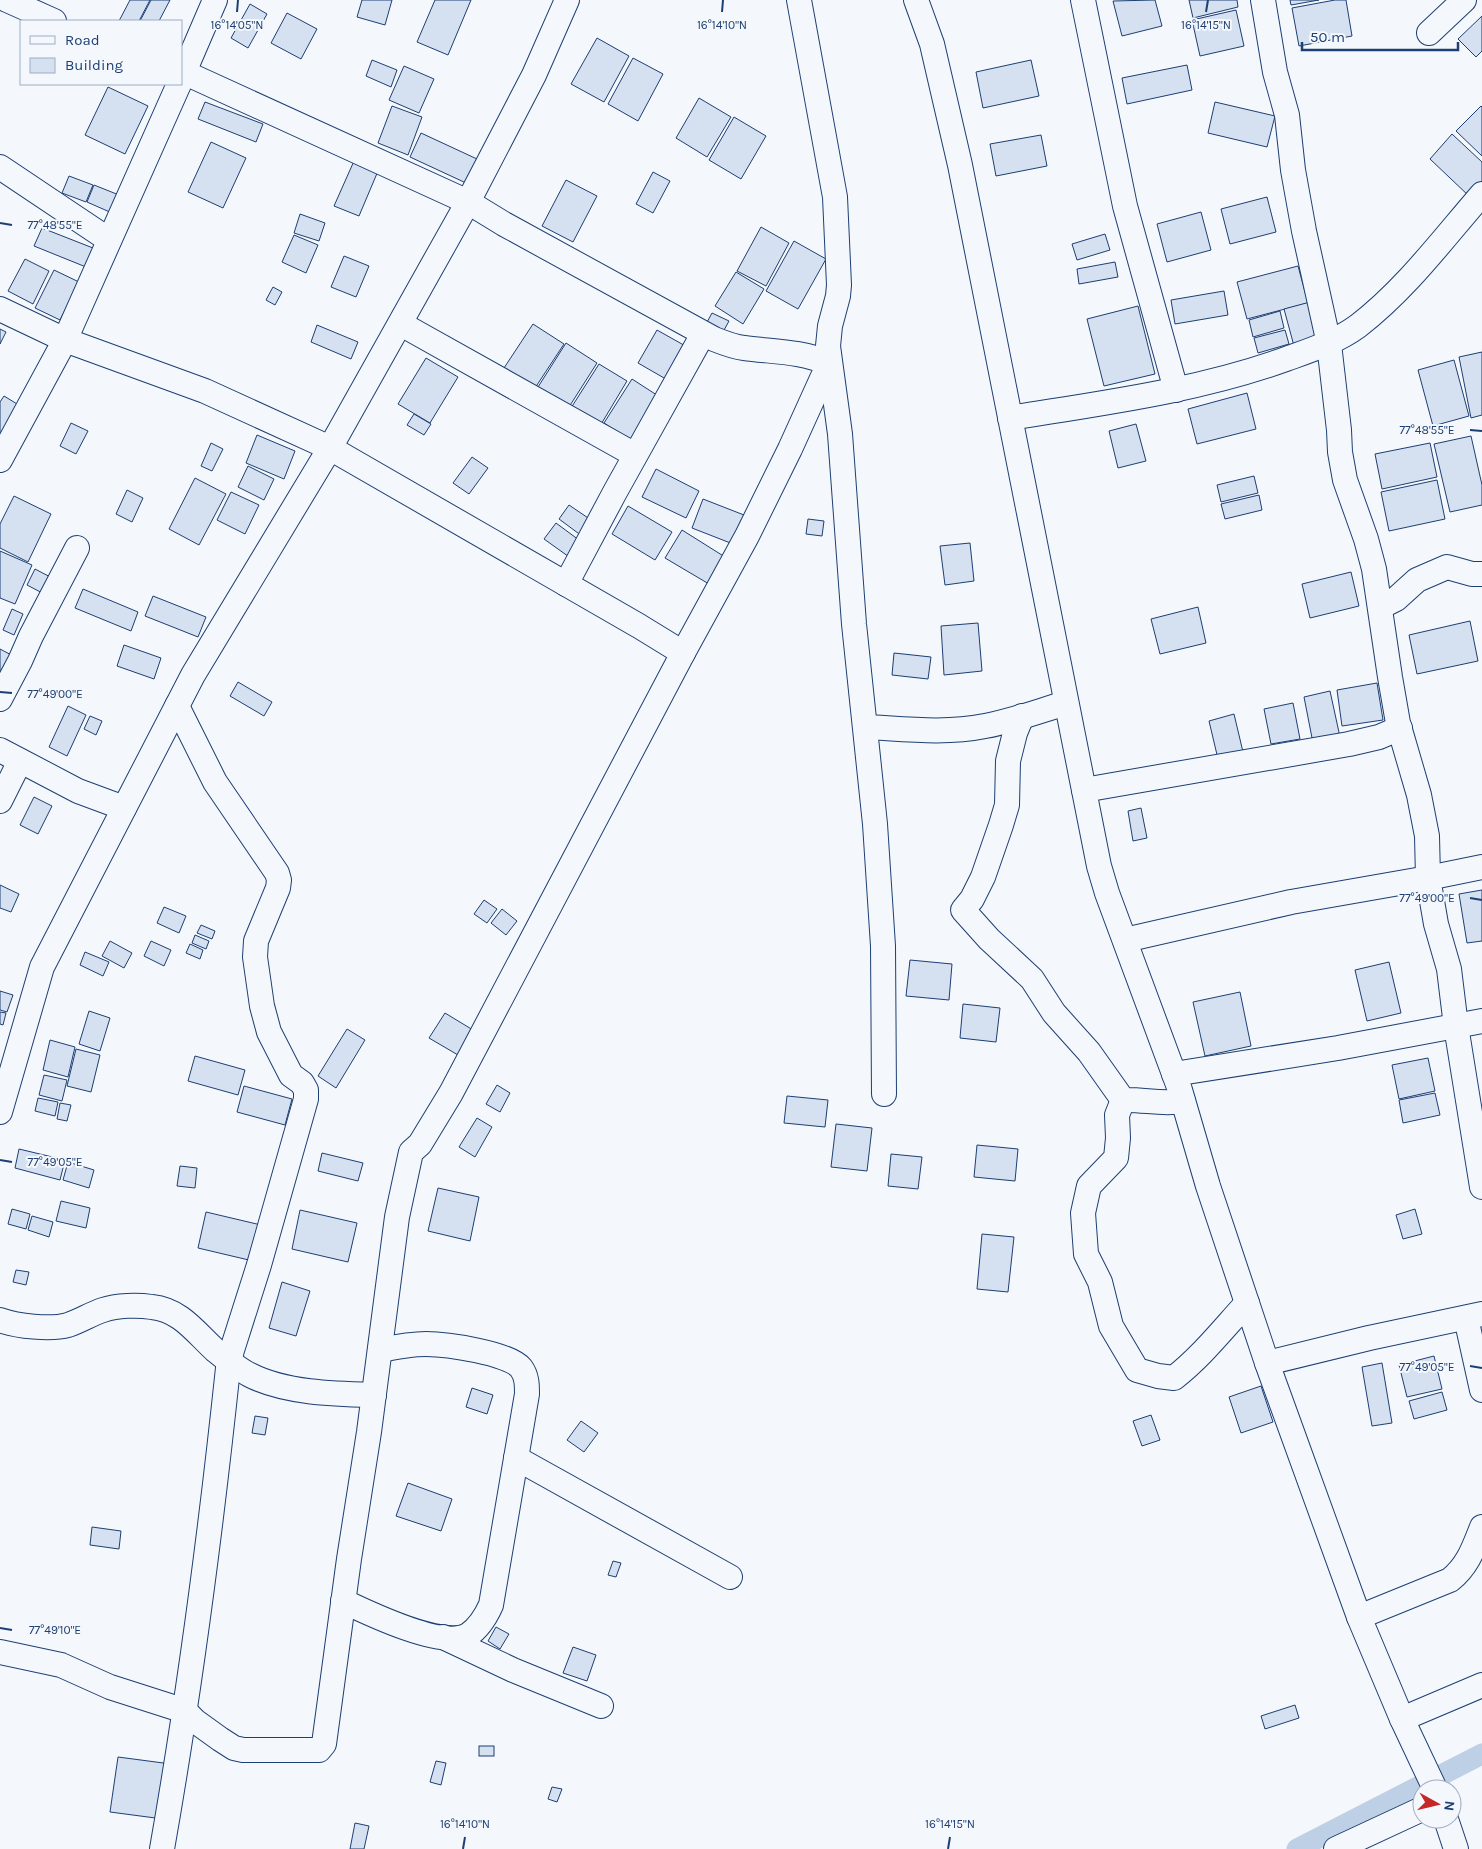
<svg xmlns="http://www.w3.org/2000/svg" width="1482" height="1849" font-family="Karla,sans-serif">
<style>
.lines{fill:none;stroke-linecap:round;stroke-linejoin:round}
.canal{stroke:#bed0e5;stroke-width:21}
.building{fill:#d5e0f0;stroke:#1d3f73}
.minor-casing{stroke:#1d3f73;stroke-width:26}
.minor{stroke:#f4f7fb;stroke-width:24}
.ticks{fill:none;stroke:#1d3f73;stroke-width:2}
.ticks-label{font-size:12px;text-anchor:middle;fill:#1d3f73;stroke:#f4f7fb;stroke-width:4;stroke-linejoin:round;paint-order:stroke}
</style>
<rect width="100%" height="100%" fill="#f4f7fb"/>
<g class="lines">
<polyline class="canal" points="1297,1849 1482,1754"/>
</g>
<g class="building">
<polygon points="130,0 150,0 139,21 119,21"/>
<polygon points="151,0 170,0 159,21 140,21"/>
<polygon points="362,0 392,0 385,25 357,17"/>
<polygon points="435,0 471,0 448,55 417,42"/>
<polygon points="1155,0 1162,26 1122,36 1113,1"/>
<polygon points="1189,0 1237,0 1238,7 1193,18"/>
<polygon points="1290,0 1319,0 1291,5"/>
<polygon points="1335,0 1346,0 1352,36 1299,46 1292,8"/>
<polygon points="250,4 267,14 248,48 231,38"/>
<polygon points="1236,10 1244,46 1200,56 1192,20"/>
<polygon points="287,13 317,29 301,59 271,43"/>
<polygon points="1482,16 1482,51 1476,57 1458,39"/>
<polygon points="597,38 629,56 604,102 571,84"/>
<polygon points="633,58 663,74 638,121 608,104"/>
<polygon points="372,60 397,70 391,87 366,76"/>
<polygon points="1031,60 1039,96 983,108 976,72"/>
<polygon points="1187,65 1192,90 1127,104 1122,78"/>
<polygon points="404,66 434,79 419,113 389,100"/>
<polygon points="108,87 148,106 125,154 85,135"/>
<polygon points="699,98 731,117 707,157 676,138"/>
<polygon points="205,102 263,124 256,142 198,119"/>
<polygon points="1215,102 1275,116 1267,147 1208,133"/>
<polygon points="392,106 422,117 408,155 378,143"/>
<polygon points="1481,106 1482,107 1482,156 1456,131"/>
<polygon points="734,117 766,136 741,179 709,160"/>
<polygon points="421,133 477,159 466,183 410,157"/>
<polygon points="1452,134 1482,162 1482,184 1470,197 1430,159"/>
<polygon points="1041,135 1047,166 996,176 990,144"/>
<polygon points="211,142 246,158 223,208 188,192"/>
<polygon points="354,161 378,171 359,216 334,206"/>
<polygon points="653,172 670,181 653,213 636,204"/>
<polygon points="69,176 93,185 86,202 62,193"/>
<polygon points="566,180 597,196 573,242 542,226"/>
<polygon points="94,185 119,195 112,213 87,202"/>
<polygon points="1267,197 1276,232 1230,244 1221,209"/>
<polygon points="1201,212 1211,250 1167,262 1157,224"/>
<polygon points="300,214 325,223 319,241 294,233"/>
<polygon points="761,227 789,243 766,286 737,271"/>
<polygon points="42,228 93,248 86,267 34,246"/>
<polygon points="1105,234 1110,250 1077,260 1072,244"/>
<polygon points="294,235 318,245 306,273 282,262"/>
<polygon points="794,241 826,259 798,309 766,291"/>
<polygon points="344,256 369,266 356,297 331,287"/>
<polygon points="25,259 49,271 33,304 8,291"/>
<polygon points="1115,262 1118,277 1079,284 1077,269"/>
<polygon points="1298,266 1308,303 1247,319 1237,282"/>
<polygon points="54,270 79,282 60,320 35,308"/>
<polygon points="736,272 764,289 743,324 715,306"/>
<polygon points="273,287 282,292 275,305 266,300"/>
<polygon points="1224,291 1228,315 1175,324 1171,300"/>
<polygon points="1310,302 1319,339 1294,346 1284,309"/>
<polygon points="1138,306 1155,374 1104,386 1087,319"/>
<polygon points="1280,311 1284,328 1253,337 1249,320"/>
<polygon points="712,313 729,321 723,332 706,324"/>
<polygon points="533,324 564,344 535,388 504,368"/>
<polygon points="317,325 358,342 351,359 311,342"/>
<polygon points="0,329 6,332 0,344"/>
<polygon points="657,330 689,348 671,382 638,363"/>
<polygon points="1285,330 1289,344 1258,353 1254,338"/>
<polygon points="566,343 597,363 569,407 538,387"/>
<polygon points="1482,352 1482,415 1471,418 1459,357"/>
<polygon points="426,358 458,377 430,423 398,404"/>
<polygon points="1454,360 1469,416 1433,426 1418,370"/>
<polygon points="599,364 627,381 600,426 571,408"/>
<polygon points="632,379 663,399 635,443 604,423"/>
<polygon points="1247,393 1256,429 1197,444 1188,409"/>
<polygon points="4,396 22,407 6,425 0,435 0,402"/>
<polygon points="414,414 431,424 424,435 407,425"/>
<polygon points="71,423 88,431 76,454 60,446"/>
<polygon points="1136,424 1146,461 1118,468 1109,431"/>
<polygon points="257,435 295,451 284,479 246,463"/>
<polygon points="1471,436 1482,485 1482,505 1450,512 1434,444"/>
<polygon points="211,443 223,449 212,471 201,466"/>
<polygon points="1430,443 1437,477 1382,489 1375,454"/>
<polygon points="472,457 488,468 469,494 453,483"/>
<polygon points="248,466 274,479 264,500 238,487"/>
<polygon points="656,469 699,491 686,518 642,497"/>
<polygon points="1254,476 1258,493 1221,502 1217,485"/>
<polygon points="195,478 226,494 199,545 169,529"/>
<polygon points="1437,480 1445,519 1389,531 1381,492"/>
<polygon points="127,490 143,498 132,522 116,514"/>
<polygon points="231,492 259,505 245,534 217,520"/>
<polygon points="1259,495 1262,510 1225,519 1221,504"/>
<polygon points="14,496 51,514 28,562 0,548 0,524"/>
<polygon points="703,499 744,515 733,544 692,528"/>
<polygon points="569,505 597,524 586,539 559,519"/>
<polygon points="628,506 672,532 655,560 612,534"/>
<polygon points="808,519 824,521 822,536 806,534"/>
<polygon points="556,523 583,543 572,559 544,539"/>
<polygon points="682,530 725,557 709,584 665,558"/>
<polygon points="970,543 974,581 945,585 940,546"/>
<polygon points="0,551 32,565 15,604 0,598"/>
<polygon points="35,569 58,581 50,597 27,585"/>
<polygon points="1351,572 1359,606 1310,618 1302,584"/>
<polygon points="83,589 138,612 131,631 75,608"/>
<polygon points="153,596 206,617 198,637 145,616"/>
<polygon points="1198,607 1206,643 1160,654 1151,619"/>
<polygon points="12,609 23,614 14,635 3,630"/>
<polygon points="1470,621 1478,661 1417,674 1409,635"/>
<polygon points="978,623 982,671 944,675 941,626"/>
<polygon points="124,645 161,658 154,679 117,666"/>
<polygon points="0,649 19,659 0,678"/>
<polygon points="894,653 931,657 928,679 892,675"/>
<polygon points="238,682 272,702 264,716 230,696"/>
<polygon points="1377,683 1383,720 1342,726 1337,690"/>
<polygon points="1330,691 1340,737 1313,743 1304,697"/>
<polygon points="1293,703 1300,739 1271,744 1264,709"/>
<polygon points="68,706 86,715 67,756 49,747"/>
<polygon points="1234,714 1243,752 1218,759 1209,721"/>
<polygon points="90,716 102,721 96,735 84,729"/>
<polygon points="34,797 52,806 38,834 20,825"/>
<polygon points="1141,808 1147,838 1133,841 1128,811"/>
<polygon points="0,885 19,894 11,912 0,908"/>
<polygon points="1482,890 1482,941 1467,943 1459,894"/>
<polygon points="484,900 497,909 487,923 474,914"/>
<polygon points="164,907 186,916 179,933 157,923"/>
<polygon points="502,909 517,921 506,935 491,923"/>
<polygon points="201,925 215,931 212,939 197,933"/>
<polygon points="195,935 209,941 206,949 192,943"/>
<polygon points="110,941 132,953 124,968 102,956"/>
<polygon points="151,941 171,950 164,966 144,956"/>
<polygon points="190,944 203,950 200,959 186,953"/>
<polygon points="85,952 109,962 103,976 80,965"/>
<polygon points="910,960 952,964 949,1000 906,996"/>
<polygon points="1389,962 1401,1013 1367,1021 1355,970"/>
<polygon points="0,991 13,995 7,1012 0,1010"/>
<polygon points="1240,992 1251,1046 1205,1056 1193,1002"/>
<polygon points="963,1004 1000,1008 996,1042 960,1038"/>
<polygon points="89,1011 110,1018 100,1051 79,1044"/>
<polygon points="0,1012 6,1013 3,1025 0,1024"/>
<polygon points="445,1013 473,1030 458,1055 429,1038"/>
<polygon points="347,1029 365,1040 336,1088 318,1076"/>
<polygon points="50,1040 75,1047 68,1077 43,1070"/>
<polygon points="76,1049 100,1055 91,1092 67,1086"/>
<polygon points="195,1056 245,1070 238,1095 188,1081"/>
<polygon points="1428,1058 1435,1091 1399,1099 1392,1065"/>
<polygon points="44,1075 67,1080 62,1101 39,1095"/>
<polygon points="497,1085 510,1093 500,1112 486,1104"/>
<polygon points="244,1086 292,1099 285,1125 237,1112"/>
<polygon points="1435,1093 1440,1115 1403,1123 1399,1100"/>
<polygon points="787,1096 828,1100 825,1127 784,1123"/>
<polygon points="38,1098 58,1102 55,1116 35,1111"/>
<polygon points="60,1103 71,1105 67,1121 57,1119"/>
<polygon points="477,1118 492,1127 475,1157 459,1147"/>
<polygon points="836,1124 872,1128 867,1171 831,1167"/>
<polygon points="977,1145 1018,1149 1015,1181 974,1177"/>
<polygon points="19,1149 65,1160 60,1180 15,1168"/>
<polygon points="322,1153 363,1163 358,1181 318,1171"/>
<polygon points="891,1154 922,1157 918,1189 888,1186"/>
<polygon points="68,1162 94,1170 89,1188 63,1180"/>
<polygon points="180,1166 197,1168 195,1188 177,1186"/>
<polygon points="438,1188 479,1197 470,1241 428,1231"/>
<polygon points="61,1201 90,1208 86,1228 56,1221"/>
<polygon points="12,1209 30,1214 26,1229 8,1224"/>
<polygon points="1415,1209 1422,1234 1403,1239 1396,1215"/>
<polygon points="300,1210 357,1223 348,1262 292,1249"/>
<polygon points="206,1212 261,1225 253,1261 198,1248"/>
<polygon points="32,1216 53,1222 49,1237 28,1230"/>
<polygon points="982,1234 1014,1237 1008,1292 977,1289"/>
<polygon points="16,1270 29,1272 26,1285 13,1282"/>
<polygon points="282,1282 310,1291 296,1336 269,1328"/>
<polygon points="1434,1356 1442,1389 1407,1397 1399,1365"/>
<polygon points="1382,1363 1392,1423 1372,1426 1362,1367"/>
<polygon points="1261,1386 1273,1422 1241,1433 1229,1397"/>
<polygon points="472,1388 493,1395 487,1414 466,1407"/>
<polygon points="1442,1392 1447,1410 1414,1419 1409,1401"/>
<polygon points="1151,1415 1160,1440 1142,1446 1133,1421"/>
<polygon points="255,1416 268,1418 265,1435 252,1433"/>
<polygon points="581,1421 598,1433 584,1452 567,1440"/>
<polygon points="408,1483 452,1499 441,1531 396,1516"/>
<polygon points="92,1527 121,1531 119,1549 90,1545"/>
<polygon points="613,1561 621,1563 616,1577 608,1575"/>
<polygon points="496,1627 509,1634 500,1649 488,1641"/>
<polygon points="573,1647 596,1655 587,1681 563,1673"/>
<polygon points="1295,1705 1299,1718 1265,1729 1261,1716"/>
<rect x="479" y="1746" width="15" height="10"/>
<polygon points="118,1757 171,1764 163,1819 110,1812"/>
<polygon points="436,1761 446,1763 441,1785 430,1782"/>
<polygon points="552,1787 562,1789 557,1802 548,1799"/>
<polygon points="355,1823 369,1826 364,1849 350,1849"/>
</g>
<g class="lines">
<defs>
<g id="minor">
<polyline points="7,0 54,21"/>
<polyline points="799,0 835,197 839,285 838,296 830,326 828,346 840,434 854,624 875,824 883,946 884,1094"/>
<polyline points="916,0 932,44 960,165 1099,866 1107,893 1180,1090 1208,1186 1267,1363 1359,1617 1402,1719 1435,1789"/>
<polyline points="1083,0 1125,206 1176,390"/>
<polyline points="1263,0 1275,72 1287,115 1293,170 1304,231 1329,344 1339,430 1340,452 1345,480 1366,539 1374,569 1390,677 1398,723 1419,795 1427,836 1428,878 1436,924 1449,969 1456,1026 1482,1187"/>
<polyline points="1429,33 1464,0"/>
<polyline points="181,79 215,0"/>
<polyline points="0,167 109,240"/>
<polyline points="0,309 65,340 205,391 330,448 639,626 683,653"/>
<polyline points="401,324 635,455"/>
<path d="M1010,418C1102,403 1197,391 1286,359C1311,350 1336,342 1358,326C1406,289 1442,240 1482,194"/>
<polyline points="0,460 65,340 179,84"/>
<polyline points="566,584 615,492 703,334"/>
<polyline points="1380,607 1396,599 1417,580 1447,567 1472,574 1482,574"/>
<polyline points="0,699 20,661 31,636 77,548"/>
<path d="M1022,716L1015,733L1008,761L1007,805L1001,825L983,877L972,899L963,910L989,939L1032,979L1054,1013L1089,1052L1123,1100C1143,1099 1163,1105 1183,1101"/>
<path d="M866,727C905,729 946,734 985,726C1013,721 1039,711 1066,703"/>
<polyline points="0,750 78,791 124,808"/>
<polyline points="1084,790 1349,744 1379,737 1400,728"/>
<polyline points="0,801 20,761"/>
<polyline points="1125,940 1291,902 1428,878 1482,867"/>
<polyline points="1174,1074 1338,1048 1482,1021"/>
<path d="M1123,1100L1117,1115L1118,1138L1116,1158L1089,1186L1083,1213L1086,1254L1100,1282L1111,1326L1137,1370L1158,1376L1174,1378C1202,1356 1223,1329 1247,1303"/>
<polyline points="0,1112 42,967 193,675 330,448 468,202 534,75 567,0"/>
<polyline points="1466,1318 1482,1390"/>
<path d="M0,1320C17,1326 50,1330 68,1325C80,1321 91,1314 103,1310C117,1305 138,1305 152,1307C181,1310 196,1333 216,1351C227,1360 238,1369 250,1375C285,1393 335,1394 374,1395"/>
<polyline points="1267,1363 1369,1338 1482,1314"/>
<polyline points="516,1458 730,1577"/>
<path d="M343,1601C368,1613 443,1649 468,1635C479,1628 486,1616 491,1605L527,1394C527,1385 527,1376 521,1368C509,1353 446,1344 426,1344C411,1344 395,1347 380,1350"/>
<path d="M1359,1617L1450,1580C1468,1566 1474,1547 1482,1527"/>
<polyline points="443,1637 513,1670 601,1706"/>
<path d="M0,1652L61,1665L110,1687L185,1711L195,1721L220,1739L234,1748L243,1750H319L324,1744L349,1559L369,1432L397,1217L411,1152L420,1144L451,1093L683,653L747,536L790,449L829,363C800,351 775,352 744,348C734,347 724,343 714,339L504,224L468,202L181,71"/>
<polyline points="1402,1719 1482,1685"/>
<polyline points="1446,1819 1456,1849"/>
<path d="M162,1849C190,1690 211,1529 228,1368L232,1350L259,1265L306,1099V1090L302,1083L291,1075L269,1032L262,1006L255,957L256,941L278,888L279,880L277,873L215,782L177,706"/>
<polyline points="1336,1849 1422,1809"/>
</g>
</defs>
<use href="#minor" class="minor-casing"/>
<use href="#minor" class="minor"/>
</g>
<path class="ticks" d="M237,12L238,0M722,12L723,0M1206,12L1208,0M0,223L12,225M1470,430L1482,431M0,692L12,693M1470,898L1482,900M0,1160L12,1162M1470,1366L1482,1368M0,1628L12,1630M463,1849L465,1837M948,1849L950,1837"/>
<g class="ticks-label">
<text x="237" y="29">16°14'05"N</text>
<text x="722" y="29">16°14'10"N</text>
<text x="1206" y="29">16°14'15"N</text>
<text x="55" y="229">77°48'55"E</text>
<text x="1427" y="434">77°48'55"E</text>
<text x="55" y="698">77°49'00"E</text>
<text x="1427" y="902">77°49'00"E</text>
<text x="55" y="1166">77°49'05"E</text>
<text x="1427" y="1371">77°49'05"E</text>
<text x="55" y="1634">77°49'10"E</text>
<text x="465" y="1828">16°14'10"N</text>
<text x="950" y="1828">16°14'15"N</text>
</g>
<rect x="20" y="20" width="162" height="65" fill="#f4f7fb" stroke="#9eadc5"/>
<rect x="30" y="36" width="25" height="8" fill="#f4f7fb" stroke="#9eadc5"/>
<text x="65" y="45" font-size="15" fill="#1d3f73">Road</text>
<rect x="30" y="58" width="25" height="15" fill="#d5e0f0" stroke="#9eadc5"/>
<text x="65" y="70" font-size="15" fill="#1d3f73">Building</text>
<g transform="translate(1437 1804) rotate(98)"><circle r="24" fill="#f4f7fb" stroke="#9eadc5"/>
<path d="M0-4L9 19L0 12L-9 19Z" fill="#c62828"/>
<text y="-8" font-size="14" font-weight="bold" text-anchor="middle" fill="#1d3f73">N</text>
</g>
<path d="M1302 42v8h156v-8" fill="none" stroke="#1d3f73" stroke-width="2.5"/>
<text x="1310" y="42" font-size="15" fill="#1d3f73" stroke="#f4f7fb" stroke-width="4" paint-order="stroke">50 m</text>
</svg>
